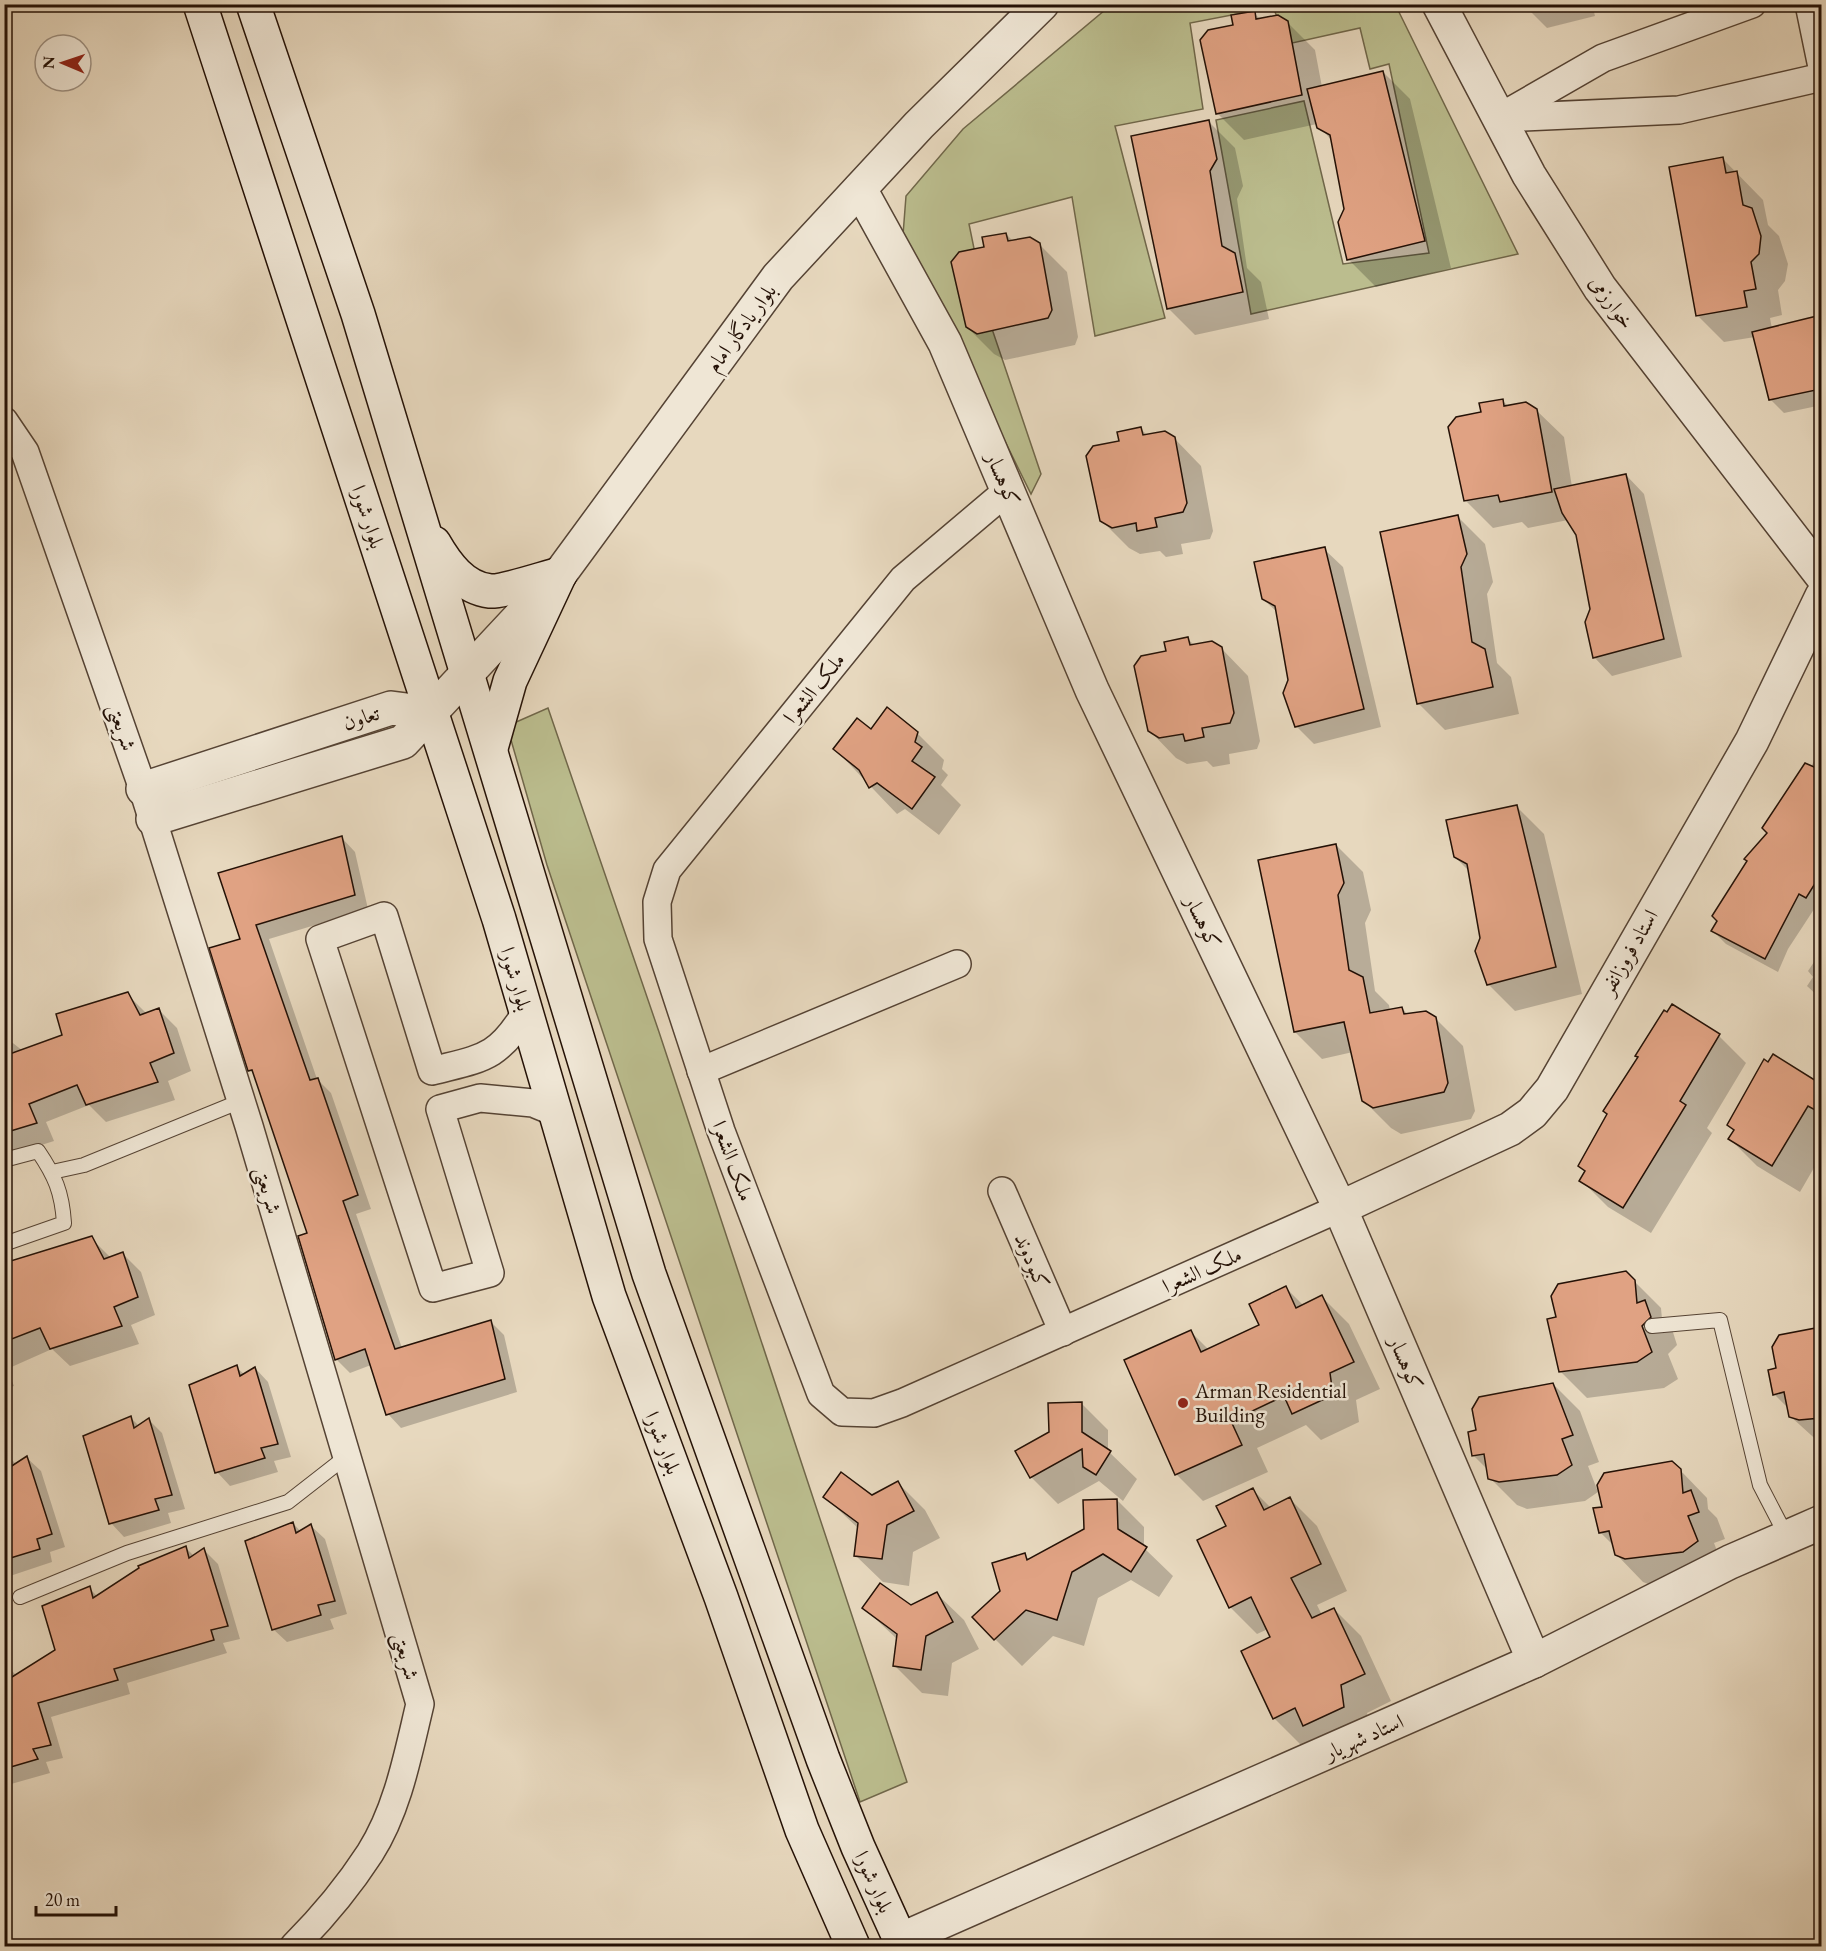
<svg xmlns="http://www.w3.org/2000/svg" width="1826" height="1951" font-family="'EB Garamond',Amiri,serif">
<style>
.green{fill:#bbbd8e;stroke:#70674a;stroke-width:1.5}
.shadow{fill:#0003}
.building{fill:#e0a283;stroke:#241106;stroke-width:1.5}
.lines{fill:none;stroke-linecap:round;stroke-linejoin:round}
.service-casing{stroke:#554334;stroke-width:16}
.minor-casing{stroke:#554334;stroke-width:30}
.tertiary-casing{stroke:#554334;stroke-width:36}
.secondary-casing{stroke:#241106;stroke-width:36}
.service{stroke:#efe6d5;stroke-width:14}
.minor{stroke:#efe6d5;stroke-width:27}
.tertiary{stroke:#efe6d5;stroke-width:33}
.secondary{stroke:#efe6d5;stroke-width:33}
.poi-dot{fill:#8f2418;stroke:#efe6d5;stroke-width:2}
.labels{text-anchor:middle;stroke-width:5;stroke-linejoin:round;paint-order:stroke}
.street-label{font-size:21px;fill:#241106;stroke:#efe6d5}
.poi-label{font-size:21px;fill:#241106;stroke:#efe6d5;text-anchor:start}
</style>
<rect width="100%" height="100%" fill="#e7d8be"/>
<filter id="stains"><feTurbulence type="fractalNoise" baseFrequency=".00333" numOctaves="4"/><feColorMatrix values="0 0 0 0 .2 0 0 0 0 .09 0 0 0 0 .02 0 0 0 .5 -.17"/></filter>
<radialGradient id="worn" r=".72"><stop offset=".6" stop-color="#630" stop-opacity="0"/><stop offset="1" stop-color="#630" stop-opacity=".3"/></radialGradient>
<g class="green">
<polygon points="1395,4 1518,254 1251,314 1216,120 1304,101 1343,264 1429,253 1389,64 1370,69 1360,28 1288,44 1273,7 1190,23 1203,109 1115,126 1165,318 1095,336 1072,197 969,224 988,317 1041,474 1031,494 903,235 906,196 963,129 1111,5"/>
<polygon points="548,708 659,1032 907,1782 860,1802 547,865 507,726"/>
</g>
<g class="shadow">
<polygon points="1528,4 1592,4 1595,16 1547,28 1529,10"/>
<polygon points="1254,13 1261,20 1288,23 1315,50 1322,87 1383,72 1410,99 1451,268 1376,287 1349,260 1339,222 1345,209 1333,142 1317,124 1244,140 1217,113 1234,26"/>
<polygon points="1208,121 1235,148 1243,186 1237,199 1247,268 1261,282 1269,319 1195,335 1168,308"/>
<polygon points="1822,147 1822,159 1817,148"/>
<polygon points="1723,159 1763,200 1768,225 1779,236 1788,264 1785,281 1778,290 1782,315 1770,318 1772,329 1817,318 1822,322 1822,405 1784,413 1771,400 1755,337 1724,342 1697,315"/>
<polygon points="1821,185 1822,185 1822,211 1819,203"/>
<polygon points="1006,234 1013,241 1039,244 1067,272 1078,337 1075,345 1005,360 994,354 967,327 986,248"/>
<polygon points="1502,400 1509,407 1536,410 1564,437 1572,487 1626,475 1644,494 1682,657 1612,676 1594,657 1592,609 1578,535 1568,520 1528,528 1522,522 1493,528 1466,501 1483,414"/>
<polygon points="1141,429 1147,435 1174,438 1201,466 1213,531 1210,539 1181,544 1183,554 1166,557 1160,551 1140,554 1129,548 1101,520 1120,442"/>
<polygon points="1458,517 1485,544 1493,582 1487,594 1497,663 1511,677 1519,714 1445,730 1418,703"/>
<polygon points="1324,549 1343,567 1381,727 1314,744 1296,726 1278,613 1263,599"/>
<polygon points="1188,639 1194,645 1221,648 1248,676 1260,741 1257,749 1229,754 1230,764 1213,767 1207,761 1187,764 1176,758 1149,730 1168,652"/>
<polygon points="871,731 917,733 944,760 942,769 948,775 941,785 961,805 939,835 905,809 897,814 835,749"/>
<polygon points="1816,757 1822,761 1822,897 1788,949 1778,972 1726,944 1713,931 1749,861 1811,767"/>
<polygon points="1517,807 1544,834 1582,994 1515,1011 1488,984 1470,872 1455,857"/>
<polygon points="342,838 355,852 368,909 269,939 317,1079 331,1093 371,1209 356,1214 402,1348 491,1322 504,1335 517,1392 401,1428 388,1414 371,1365 350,1373 336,1359 309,1234 256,1076 250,1070 242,940 219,874"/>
<polygon points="1336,845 1363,872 1371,910 1365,923 1375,991 1389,1005 1390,1011 1402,1008 1408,1015 1435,1018 1463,1046 1475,1111 1471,1119 1401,1134 1391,1128 1363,1100 1353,1052 1322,1059 1295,1032"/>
<polygon points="1822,950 1822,1000 1807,986 1813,977 1808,971"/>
<polygon points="127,994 147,1014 159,1010 177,1028 191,1071 168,1081 175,1100 106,1122 89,1105 46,1122 54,1141 4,1157 4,1036 23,1051 64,1036"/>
<polygon points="1664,1013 1719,1036 1746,1063 1707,1128 1712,1133 1651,1233 1608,1207 1581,1180 1586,1172 1580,1166 1609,1115 1605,1111"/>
<polygon points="1820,1085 1822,1154 1800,1192 1757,1166 1730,1139 1735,1131 1729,1125"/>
<polygon points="91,1238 111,1258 123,1254 141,1272 155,1315 131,1325 139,1344 70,1366 52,1349 7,1369 14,1386 4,1389 4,1288"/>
<polygon points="1626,1273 1661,1308 1662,1319 1672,1329 1677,1345 1668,1354 1678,1379 1664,1388 1587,1398 1560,1371 1558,1318"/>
<polygon points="1286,1288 1304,1306 1322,1297 1349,1324 1380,1389 1356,1400 1359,1422 1321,1440 1306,1425 1257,1448 1268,1472 1203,1501 1176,1474 1191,1332 1209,1350 1261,1325"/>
<polygon points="1822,1328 1822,1445 1790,1416 1788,1408 1774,1394 1780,1336"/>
<polygon points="236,1367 245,1375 255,1368 268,1382 291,1457 274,1461 278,1472 230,1486 217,1472"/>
<polygon points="1553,1384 1580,1411 1599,1462 1588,1466 1598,1492 1585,1501 1527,1509 1517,1505 1490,1478 1488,1470 1474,1456"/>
<polygon points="1081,1403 1108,1430 1108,1451 1137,1479 1123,1501 1099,1481 1058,1504 1031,1477 1050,1433"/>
<polygon points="131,1418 139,1426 149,1420 162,1433 185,1509 168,1513 171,1523 124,1537 111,1523"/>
<polygon points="9,1457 17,1465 27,1458 41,1471 65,1547 50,1552 52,1562 4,1578 4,1458"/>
<polygon points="1680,1470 1707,1498 1708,1509 1717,1518 1725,1539 1714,1543 1724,1569 1653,1586 1643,1582 1616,1554 1614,1546 1600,1532 1604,1508"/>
<polygon points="898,1483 925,1510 940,1538 913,1552 909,1586 883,1582 855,1555 859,1529 825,1497 872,1496"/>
<polygon points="1253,1490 1271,1508 1290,1499 1317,1526 1347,1591 1317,1605 1322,1615 1334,1609 1361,1636 1391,1701 1367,1713 1371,1734 1332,1752 1317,1737 1301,1745 1274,1718 1272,1638 1268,1629 1257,1634 1230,1607 1228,1527"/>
<polygon points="1117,1500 1144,1527 1144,1548 1173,1576 1159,1597 1131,1580 1098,1598 1084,1646 1053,1636 1022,1666 995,1639 1002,1591 1024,1555 1030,1560 1086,1530"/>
<polygon points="293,1523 301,1532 311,1526 325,1539 347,1614 330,1619 334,1629 287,1642 273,1629"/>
<polygon points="186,1548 194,1556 204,1550 218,1564 240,1639 223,1643 227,1653 127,1683 130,1694 51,1717 63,1758 46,1762 50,1773 4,1786 4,1669 9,1668 17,1676 57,1651 89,1588 98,1597"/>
<polygon points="937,1594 964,1620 979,1649 952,1663 948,1696 922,1693 895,1666 898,1640 864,1608 911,1607"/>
</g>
<g class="building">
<polygon points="1255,11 1256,19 1278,15 1288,21 1302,95 1216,114 1200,40 1208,30 1233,25 1231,15"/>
<polygon points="1383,71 1425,241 1347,260 1338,222 1344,209 1330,135 1317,128 1307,89"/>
<polygon points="1209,120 1217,159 1210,171 1222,246 1235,253 1243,292 1167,309 1131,136"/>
<polygon points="1723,157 1726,173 1737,171 1743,205 1752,208 1761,236 1759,254 1751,262 1756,289 1744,291 1747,307 1696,316 1669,167"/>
<polygon points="1006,233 1008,241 1030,237 1040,243 1052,310 1048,318 977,334 966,327 951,262 959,252 984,247 982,237"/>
<polygon points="1817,316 1821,336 1821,389 1769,400 1752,332"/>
<polygon points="1503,399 1504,406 1526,402 1537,409 1552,492 1500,502 1498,495 1464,501 1448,427 1456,417 1481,412 1479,403"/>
<polygon points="1141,427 1143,435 1165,431 1175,437 1187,503 1183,512 1155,518 1157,527 1137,531 1136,523 1112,528 1100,521 1086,456 1093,446 1119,441 1117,432"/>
<polygon points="1626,474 1664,639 1593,658 1585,622 1590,609 1576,535 1562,513 1554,489"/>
<polygon points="1458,515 1467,554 1461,567 1472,642 1485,649 1493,687 1417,704 1380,532"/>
<polygon points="1325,547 1364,709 1295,727 1283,693 1288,680 1275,606 1262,599 1254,562"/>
<polygon points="1188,637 1190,645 1212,641 1222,647 1234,713 1230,723 1202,728 1204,737 1185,741 1183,734 1159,738 1148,731 1134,666 1141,656 1166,651 1164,642"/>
<polygon points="887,707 918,732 915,742 922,747 912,761 935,777 912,809 877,783 869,788 859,770 833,749 857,718 871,729"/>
<polygon points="1805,763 1821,770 1821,874 1806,898 1799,894 1765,959 1711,931 1717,921 1712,916 1747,861 1744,859 1767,833 1762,828"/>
<polygon points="1517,805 1556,967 1487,985 1475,951 1480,938 1467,864 1454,857 1446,820"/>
<polygon points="342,836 355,895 256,925 310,1080 318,1078 358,1195 343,1201 395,1349 491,1320 505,1379 386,1415 365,1349 335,1360 298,1236 307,1233 252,1070 248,1071 209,948 240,939 218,873"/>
<polygon points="1336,844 1344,883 1338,895 1349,970 1363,977 1370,1013 1402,1007 1404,1014 1426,1011 1436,1017 1448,1083 1444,1092 1373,1108 1362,1101 1344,1022 1294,1032 1258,860"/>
<polygon points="128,992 140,1015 159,1008 174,1053 150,1063 158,1082 86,1105 77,1085 29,1104 37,1123 4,1133 4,1056 62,1035 56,1014"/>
<polygon points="1672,1004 1720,1034 1680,1101 1686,1105 1623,1208 1579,1181 1585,1171 1578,1166 1607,1114 1603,1111 1638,1057 1635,1056 1664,1010 1667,1012"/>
<polygon points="1773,1054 1821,1084 1821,1099 1815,1110 1808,1106 1772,1166 1728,1139 1734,1130 1727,1125 1764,1059 1768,1062"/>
<polygon points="92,1236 104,1259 123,1252 138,1297 114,1307 122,1326 50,1349 40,1328 4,1342 4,1263"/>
<polygon points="1626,1271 1635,1280 1637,1303 1645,1300 1651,1317 1642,1326 1652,1352 1637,1362 1559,1372 1547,1319 1556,1317 1551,1296 1558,1284"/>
<polygon points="1286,1286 1296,1308 1322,1295 1354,1362 1330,1373 1333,1395 1292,1414 1284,1396 1231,1421 1242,1445 1175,1475 1124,1360 1191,1330 1201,1352 1259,1325 1249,1304"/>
<polygon points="1821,1327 1821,1418 1799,1420 1789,1417 1784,1392 1773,1395 1768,1370 1776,1368 1772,1347 1779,1335"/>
<polygon points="237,1365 240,1376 255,1367 278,1444 261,1448 265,1458 215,1473 189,1385"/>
<polygon points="1553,1383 1573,1435 1562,1439 1572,1465 1557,1475 1499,1482 1488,1479 1484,1454 1472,1456 1468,1432 1476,1430 1472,1409 1479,1397"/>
<polygon points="1082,1402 1082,1432 1111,1451 1096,1475 1083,1467 1082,1449 1030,1478 1015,1451 1049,1432 1048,1403"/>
<polygon points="131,1416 134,1428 149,1418 172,1495 155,1499 159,1510 109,1524 83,1436"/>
<polygon points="27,1456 52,1534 37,1539 40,1549 4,1560 4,1471"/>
<polygon points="1672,1461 1681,1469 1683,1493 1691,1490 1699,1512 1688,1516 1698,1541 1683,1552 1625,1559 1615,1555 1609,1531 1599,1533 1593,1508 1602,1507 1597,1485 1604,1473"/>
<polygon points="841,1472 872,1495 898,1481 914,1511 887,1525 882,1559 854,1556 858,1523 823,1497"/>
<polygon points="1253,1488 1264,1510 1290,1497 1321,1564 1291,1578 1312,1618 1334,1608 1365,1674 1341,1685 1344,1707 1303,1726 1295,1708 1273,1719 1241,1651 1270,1637 1251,1597 1229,1608 1197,1540 1226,1526 1216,1506"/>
<polygon points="1117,1499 1118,1529 1147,1547 1131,1572 1103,1554 1072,1572 1057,1620 1026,1610 994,1640 972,1617 1000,1591 992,1563 1025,1553 1027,1560 1084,1529 1083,1500"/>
<polygon points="293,1522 296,1533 311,1524 335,1601 318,1605 321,1615 272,1630 245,1541"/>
<polygon points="186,1546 189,1558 204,1548 228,1626 211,1630 214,1640 114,1669 118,1680 38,1703 51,1745 33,1749 38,1759 4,1769 4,1682 55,1650 42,1606 90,1586 93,1598 139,1568 138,1566"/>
<polygon points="880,1583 911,1605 937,1592 953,1622 926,1636 921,1670 893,1666 897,1634 862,1608"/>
</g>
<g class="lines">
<defs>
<g id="service">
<path d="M4,1160L38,1151C55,1176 62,1192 64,1223L4,1244"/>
<polyline points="52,1172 84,1165 241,1101"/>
<polyline points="1652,1326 1720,1320 1760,1485 1787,1537"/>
<polyline points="20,1597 127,1553 288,1502 347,1456"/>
</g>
<g id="minor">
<polyline points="1809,4 1822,67"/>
<polyline points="1502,116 1603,58 1752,4"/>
<polyline points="1499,118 1679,110 1822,77"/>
<path d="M4,421L25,452L143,789L249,1126L420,1704C408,1754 398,1809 370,1853C348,1887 322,1918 294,1946"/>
<polyline points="1007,491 903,579 667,870 657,902 658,939 721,1131 821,1394 842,1412 874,1413 902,1403 1340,1208"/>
<path d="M526,1012C498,1059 482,1058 432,1071L384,916L320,939L433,1288L490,1273L440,1109L480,1098L533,1103L555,1112"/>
<polyline points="701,1071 957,964"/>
<polyline points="1002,1191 1063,1332"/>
</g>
<g id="tertiary">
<polyline points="1439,4 1529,175 1600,288 1822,576"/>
<polyline points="860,189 945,343 1092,690 1340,1208 1534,1661"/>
<polyline points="143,789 391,708 430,713"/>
<polyline points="153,819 403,742 560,574 778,277 919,125 1042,4"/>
<polyline points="1340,1208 1510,1129 1532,1113 1552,1089 1752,741 1822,596"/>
<polyline points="900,1940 1534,1661 1730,1562 1822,1522"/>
</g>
<g id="secondary">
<polyline points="200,4 499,919 609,1296 721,1597 802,1830 853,1946"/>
<polyline points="253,4 358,314 649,1274 823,1759 858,1847 903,1946"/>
<path d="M434,543C446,564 463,588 490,591C503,592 544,578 560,574"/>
<polyline points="491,748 510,681 560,574"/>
</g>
</defs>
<use href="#service" class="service-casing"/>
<use href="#minor" class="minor-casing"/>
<use href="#tertiary" class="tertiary-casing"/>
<use href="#secondary" class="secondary-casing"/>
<use href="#service" class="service"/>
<use href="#minor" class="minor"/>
<use href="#tertiary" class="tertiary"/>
<use href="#secondary" class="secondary"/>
</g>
<circle class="poi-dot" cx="1183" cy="1403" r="6"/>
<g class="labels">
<g class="street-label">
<text transform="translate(1612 302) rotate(54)" y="7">خوارزمی</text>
<text transform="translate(741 328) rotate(-54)" y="7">بلوار یادگار امام</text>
<text transform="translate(1003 479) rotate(67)" y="7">کوهسار</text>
<text transform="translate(368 517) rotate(72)" y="7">بلوار شورا</text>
<text transform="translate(814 688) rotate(-51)" y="7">ملک الشعرا</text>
<text transform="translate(361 718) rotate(-18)" y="7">تعاون</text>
<text transform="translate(122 727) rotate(71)" y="7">شریعتی</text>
<text transform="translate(1203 922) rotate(64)" y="7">کوهسار</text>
<text transform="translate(1629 952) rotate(-60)" y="7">استاد فروزانفر</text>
<text transform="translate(516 979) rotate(74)" y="7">بلوار شورا</text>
<text transform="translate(733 1161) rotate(70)" y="7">ملک الشعرا</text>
<text transform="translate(268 1190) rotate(73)" y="7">شریعتی</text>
<text transform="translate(1032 1261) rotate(67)" y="7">کبودوند</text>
<text transform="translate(1202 1270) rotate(-24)" y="7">ملک الشعرا</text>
<text transform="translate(1406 1363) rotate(67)" y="7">کوهسار</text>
<text transform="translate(663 1443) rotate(69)" y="7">بلوار شورا</text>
<text transform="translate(406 1656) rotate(74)" y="7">شریعتی</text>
<text transform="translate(1364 1737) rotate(-24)" y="7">استاد شهریار</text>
<text transform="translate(874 1882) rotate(66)" y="7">بلوار شورا</text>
</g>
<g class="poi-label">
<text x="1195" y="1398">Arman Residential<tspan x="1195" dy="24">Building</tspan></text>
</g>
</g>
<rect width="1826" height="1951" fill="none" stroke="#e7d8be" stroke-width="24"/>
<rect x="6" y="6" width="1814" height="1939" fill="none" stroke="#241106" stroke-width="3"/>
<rect x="12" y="12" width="1802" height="1927" fill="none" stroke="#241106" stroke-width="1.5"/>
<g transform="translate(63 63) rotate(272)"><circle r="28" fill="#efe6d5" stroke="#9e9182" stroke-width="1.5"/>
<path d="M0-4.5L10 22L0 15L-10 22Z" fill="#8f2418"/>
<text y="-9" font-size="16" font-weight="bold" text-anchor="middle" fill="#241106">N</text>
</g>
<path d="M36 1906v9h80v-9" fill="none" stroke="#241106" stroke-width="3"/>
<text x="45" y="1906" font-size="18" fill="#241106" stroke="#efe6d5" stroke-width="4.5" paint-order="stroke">20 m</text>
<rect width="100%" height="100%" filter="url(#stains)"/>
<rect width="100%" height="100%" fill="url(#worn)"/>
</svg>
